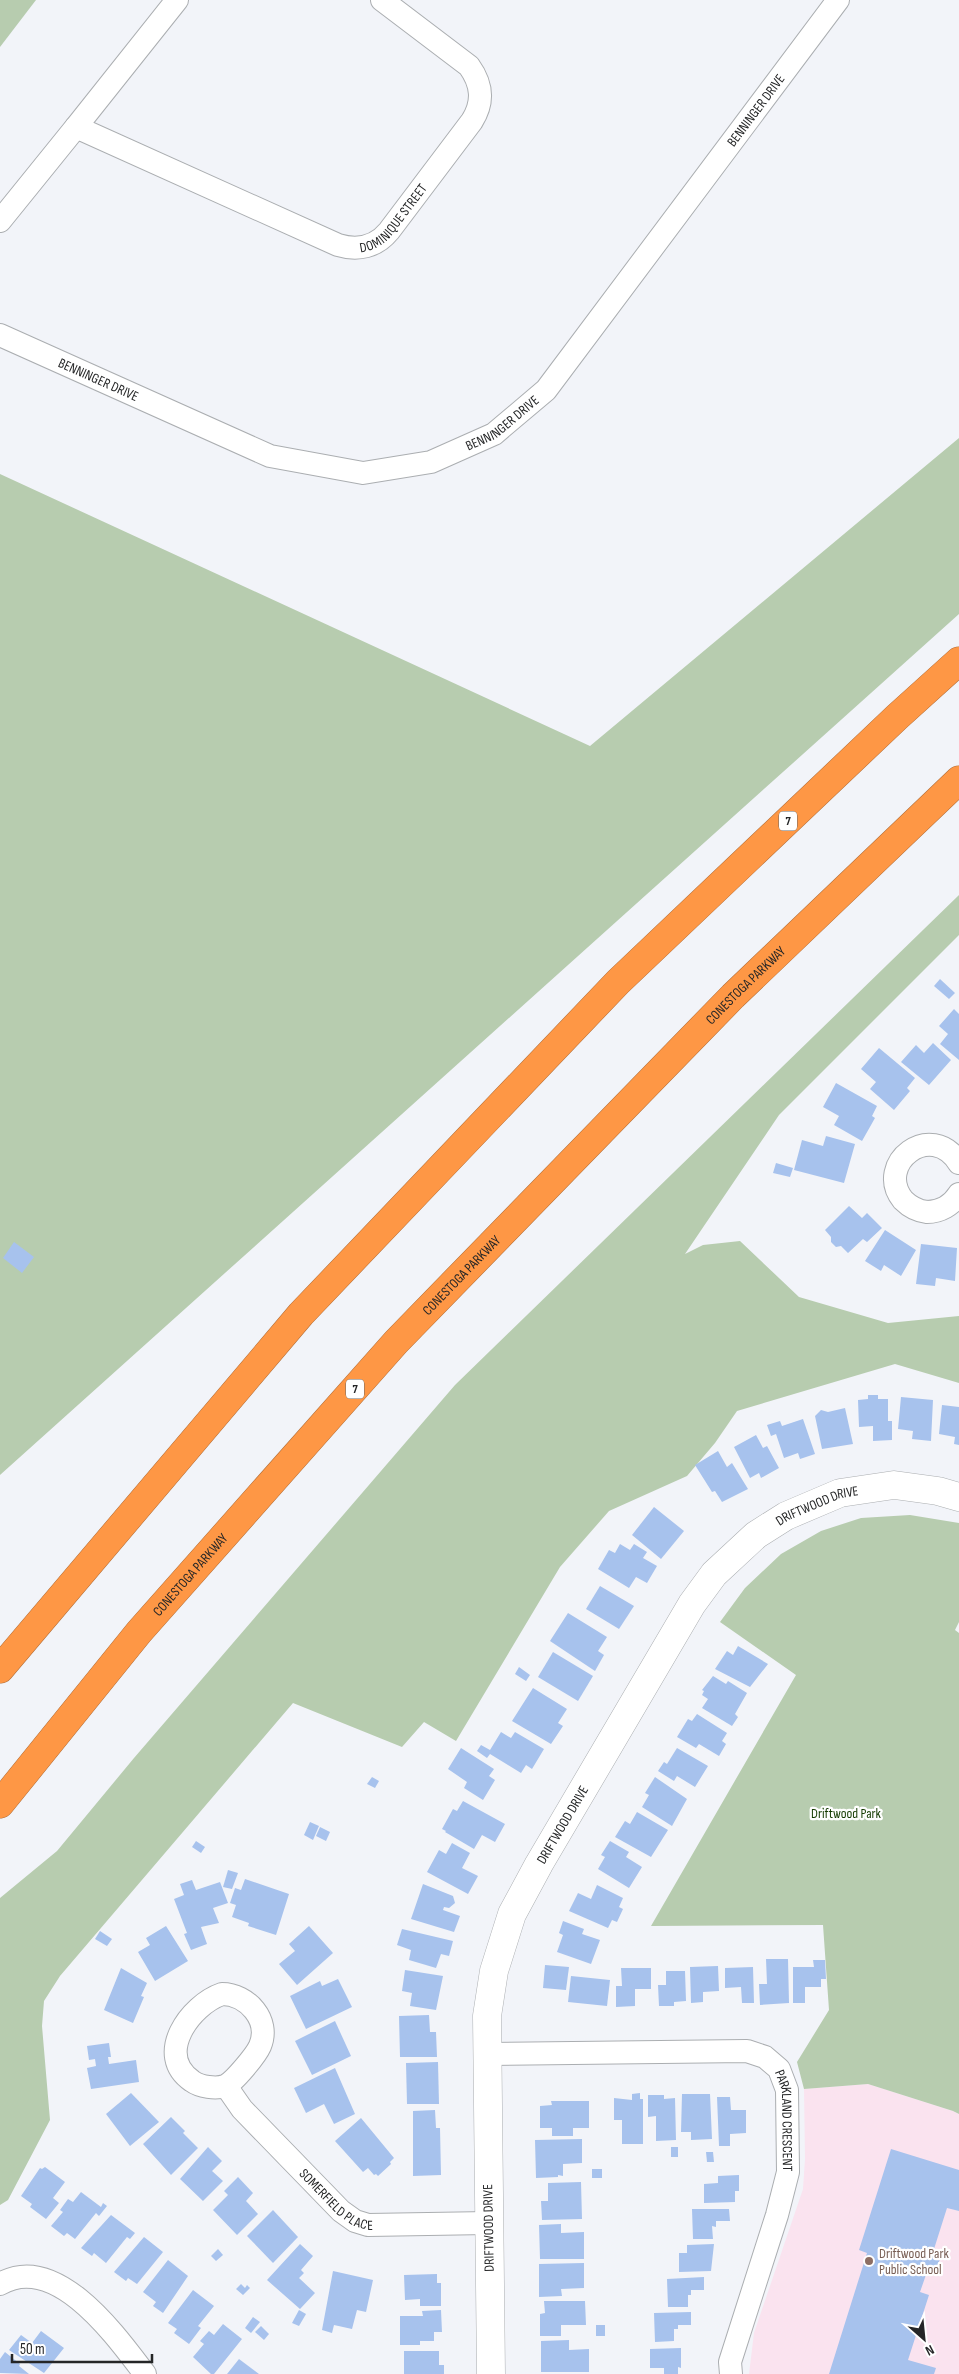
<svg xmlns="http://www.w3.org/2000/svg" width="959" height="2374" font-family="'Sofia Sans Condensed',sans-serif">
<style>
.education{fill:#fae3ef}
.green{fill:#b7ccaf}
.building{fill:#a7c2ed}
.lines{fill:none;stroke-linecap:round;stroke-linejoin:round}
.minor-casing{stroke:#abaeb1;stroke-width:24}
.tertiary-casing{stroke:#abaeb1;stroke-width:29}
.motorway-casing{stroke:#b26f3a;stroke-width:29}
.minor{stroke:#fff;stroke-width:22}
.tertiary{stroke:#fff;stroke-width:28}
.motorway{stroke:#fe9745;stroke-width:28}
.education-dot{fill:#8d6e63;stroke:#fff;stroke-width:2}
.labels{text-anchor:middle;stroke-width:4.5;stroke-linejoin:round;paint-order:stroke}
.shield{fill:#fff;stroke:#666768;stroke-width:1}
.shield-label{font-size:12px;font-weight:bold;fill:#252627}
.street-label{font-size:14px;fill:#252627;stroke:#fff}
.park-label{font-size:14px;fill:#143b00;stroke:#fff}
.education-label{font-size:14px;fill:#785e54;stroke:#fff;text-anchor:start}
</style>
<rect width="100%" height="100%" fill="#f2f4f9"/>
<polygon class="education" points="868,2084 953,2111 959,2114 959,2374 749,2374 754,2333 803,2189 805,2159 804,2089"/>
<g class="green">
<polygon points="0,0 36,0 0,47"/>
<polygon points="959,438 959,614 0,1475 0,474 590,746"/>
<polygon points="959,895 959,935 779,1115 685,1254 703,1245 740,1241 799,1297 888,1323 959,1316 959,1383 895,1364 737,1411 715,1443 687,1476 609,1511 560,1567 456,1741 424,1722 402,1747 293,1703 60,1976 44,2001 42,2026 50,2120 8,2200 0,2205 0,1898 57,1851 134,1758 455,1385"/>
<polygon points="910,1515 959,1523 959,1622 955,1630 959,1633 959,2114 953,2111 868,2084 804,2089 797,2062 829,2010 823,1925 651,1926 796,1675 720,1622 745,1588 781,1554 821,1531 861,1518"/>
</g>
<g class="building">
<polygon points="940,979 955,993 949,999 934,986"/>
<polygon points="954,1009 959,1014 959,1060 940,1044 948,1034 939,1026"/>
<polygon points="933,1043 951,1060 929,1085 901,1062 916,1045 924,1053"/>
<polygon points="879,1048 915,1078 907,1088 910,1091 894,1110 870,1089 876,1082 861,1069"/>
<polygon points="836,1083 877,1106 872,1116 875,1118 862,1141 834,1125 839,1116 823,1107"/>
<polygon points="826,1136 855,1144 844,1183 794,1170 802,1140 823,1146"/>
<polygon points="776,1163 793,1168 790,1177 773,1173"/>
<polygon points="849,1206 862,1218 867,1213 882,1228 867,1242 863,1239 848,1253 841,1246 836,1247 831,1242 831,1237 825,1230"/>
<polygon points="885,1230 916,1250 901,1276 884,1265 881,1271 865,1261"/>
<polygon points="14,1242 34,1257 22,1273 3,1258"/>
<polygon points="921,1244 957,1248 955,1281 936,1278 935,1286 916,1284"/>
<polygon points="868,1395 878,1395 878,1399 888,1399 888,1421 892,1421 892,1440 873,1441 873,1426 859,1427 858,1400 868,1399"/>
<polygon points="901,1397 933,1400 931,1441 912,1439 913,1431 898,1429"/>
<polygon points="942,1405 959,1407 959,1445 954,1444 955,1437 939,1434"/>
<polygon points="845,1408 853,1444 822,1449 815,1416 821,1410 828,1412"/>
<polygon points="803,1419 815,1454 800,1459 798,1453 784,1458 776,1434 771,1436 767,1425 780,1421 782,1426"/>
<polygon points="756,1435 763,1448 767,1446 779,1468 761,1478 759,1473 750,1478 734,1447"/>
<polygon points="718,1451 727,1467 732,1463 748,1489 722,1502 715,1491 712,1492 695,1465"/>
<polygon points="654,1507 684,1531 661,1559 632,1535"/>
<polygon points="620,1544 630,1550 634,1544 647,1552 643,1558 657,1566 647,1583 636,1577 629,1588 598,1569 609,1550 615,1553"/>
<polygon points="600,1586 634,1606 619,1629 586,1609"/>
<polygon points="568,1613 607,1637 598,1651 604,1655 595,1671 550,1641"/>
<polygon points="738,1646 768,1664 750,1687 715,1669 727,1651 733,1655"/>
<polygon points="553,1652 593,1676 578,1701 538,1677"/>
<polygon points="519,1667 530,1675 526,1681 515,1674"/>
<polygon points="713,1676 726,1684 728,1681 747,1693 735,1714 738,1717 732,1726 702,1708 708,1699 702,1695 704,1691 702,1690"/>
<polygon points="533,1688 567,1709 558,1723 563,1726 551,1744 512,1721"/>
<polygon points="697,1714 727,1733 722,1741 726,1744 719,1756 699,1744 696,1748 677,1737 688,1719 692,1721"/>
<polygon points="501,1732 511,1738 515,1732 544,1749 532,1769 526,1765 521,1773 490,1754 487,1758 477,1751 481,1745 490,1750"/>
<polygon points="461,1748 494,1769 489,1776 495,1780 483,1800 464,1788 467,1782 448,1769"/>
<polygon points="677,1748 708,1766 695,1787 677,1776 674,1781 658,1771 664,1762 667,1764"/>
<polygon points="372,1777 379,1781 375,1788 367,1784"/>
<polygon points="655,1777 687,1799 672,1826 642,1807 649,1795 645,1793"/>
<polygon points="463,1801 505,1824 495,1842 482,1835 474,1849 445,1832 446,1831 442,1829 453,1809 457,1811"/>
<polygon points="637,1812 668,1830 651,1857 615,1837 625,1821 630,1824"/>
<polygon points="310,1822 319,1826 313,1840 304,1835"/>
<polygon points="320,1827 330,1832 326,1841 316,1836"/>
<polygon points="196,1841 205,1847 201,1853 192,1847"/>
<polygon points="610,1841 629,1852 626,1857 642,1867 629,1888 598,1869 605,1857 601,1855"/>
<polygon points="452,1843 470,1853 462,1868 478,1876 468,1894 427,1872 439,1850 446,1854"/>
<polygon points="228,1870 238,1873 232,1889 223,1887"/>
<polygon points="245,1879 289,1894 276,1935 248,1926 249,1923 232,1917 236,1905 230,1903 235,1888 241,1890"/>
<polygon points="192,1880 196,1890 220,1882 228,1903 213,1908 219,1923 201,1927 207,1944 191,1950 184,1934 187,1933 174,1899 184,1895 180,1884"/>
<polygon points="423,1884 453,1896 455,1903 449,1908 444,1907 443,1910 460,1916 454,1932 411,1919"/>
<polygon points="597,1885 623,1898 619,1907 623,1909 617,1922 612,1920 608,1928 569,1911 578,1893 591,1899"/>
<polygon points="563,1921 584,1929 582,1934 600,1940 591,1964 557,1952 563,1935 559,1933"/>
<polygon points="166,1926 188,1961 155,1981 138,1952 150,1945 146,1938"/>
<polygon points="309,1926 333,1953 297,1985 279,1964 295,1951 289,1944"/>
<polygon points="402,1929 453,1941 449,1956 441,1954 436,1968 409,1960 411,1950 397,1945"/>
<polygon points="100,1931 112,1939 107,1946 95,1939"/>
<polygon points="766,1959 788,1959 789,2003 760,2005 759,1984 767,1984"/>
<polygon points="813,1960 825,1960 826,1979 821,1979 821,1987 805,1987 805,2003 793,2003 793,1967 814,1967"/>
<polygon points="545,1965 569,1967 566,1990 543,1988"/>
<polygon points="718,1966 719,1991 703,1992 703,2002 691,2003 690,1967"/>
<polygon points="753,1967 754,2003 742,2003 741,1987 725,1988 725,1968"/>
<polygon points="121,1968 147,1983 141,1996 144,1997 133,2023 104,2010"/>
<polygon points="621,1968 651,1968 651,1989 635,1989 635,2006 616,2007 616,1986 622,1986"/>
<polygon points="405,1970 443,1976 436,2010 410,2006 412,1993 402,1991"/>
<polygon points="666,1971 685,1971 686,2001 674,2002 674,2006 659,2006 658,1985 666,1985"/>
<polygon points="571,1976 610,1980 607,2006 568,2002"/>
<polygon points="338,1979 352,2007 306,2029 290,1996 320,1981 322,1986"/>
<polygon points="429,2015 430,2032 436,2032 437,2057 400,2057 399,2016"/>
<polygon points="335,2021 351,2056 312,2075 295,2041"/>
<polygon points="109,2043 111,2057 108,2057 109,2064 136,2060 139,2082 91,2089 87,2068 96,2066 95,2059 89,2060 87,2046"/>
<polygon points="438,2062 439,2104 407,2104 406,2063"/>
<polygon points="335,2068 355,2114 334,2124 324,2104 306,2113 294,2088"/>
<polygon points="131,2093 159,2122 130,2146 106,2114"/>
<polygon points="640,2093 640,2099 643,2099 643,2144 622,2144 622,2120 614,2120 614,2098 632,2100 632,2094"/>
<polygon points="682,2094 710,2094 712,2139 691,2140 691,2132 681,2132"/>
<polygon points="648,2095 664,2095 664,2099 675,2098 676,2140 656,2141 656,2116 648,2117"/>
<polygon points="717,2097 730,2097 731,2110 746,2110 746,2133 730,2134 730,2146 719,2146"/>
<polygon points="551,2101 589,2101 589,2128 573,2128 573,2136 552,2136 552,2128 540,2128 540,2106 552,2105"/>
<polygon points="435,2110 436,2128 440,2128 441,2175 413,2176 413,2111"/>
<polygon points="171,2117 185,2131 183,2133 198,2148 171,2175 143,2144"/>
<polygon points="361,2118 394,2158 390,2162 391,2164 378,2176 376,2174 374,2175 368,2168 363,2172 335,2141"/>
<polygon points="582,2139 582,2163 563,2164 563,2176 558,2175 558,2177 536,2178 535,2140"/>
<polygon points="208,2147 222,2161 212,2171 223,2181 203,2201 180,2179"/>
<rect x="671" y="2147" width="7" height="10"/>
<polygon points="891,2149 959,2170 959,2211 947,2208 934,2249 942,2252 935,2275 927,2272 920,2292 929,2295 908,2360 936,2368 934,2374 829,2374 867,2253 859,2250"/>
<polygon points="706,2152 713,2152 714,2162 707,2162"/>
<polygon points="45,2167 65,2182 53,2198 59,2203 46,2219 30,2207 32,2204 21,2196 40,2168 42,2169"/>
<rect x="592" y="2169" width="10" height="9"/>
<polygon points="739,2175 739,2191 735,2191 735,2202 704,2203 704,2184 718,2183 718,2176"/>
<polygon points="238,2177 253,2193 246,2201 258,2214 237,2235 213,2210 228,2195 224,2191"/>
<polygon points="581,2182 582,2219 542,2220 541,2201 548,2201 548,2183"/>
<polygon points="81,2192 101,2207 103,2203 107,2206 99,2216 96,2213 75,2239 67,2233 64,2236 51,2226 63,2212 60,2210 68,2199 73,2202"/>
<polygon points="692,2209 729,2209 730,2221 716,2221 716,2227 712,2226 713,2239 693,2239"/>
<polygon points="273,2210 298,2237 273,2263 247,2236"/>
<polygon points="111,2215 135,2233 130,2239 127,2237 106,2263 94,2253 92,2256 81,2248"/>
<polygon points="561,2224 561,2233 584,2232 584,2259 540,2259 539,2225"/>
<polygon points="144,2237 163,2252 137,2284 128,2278 126,2281 114,2272"/>
<polygon points="300,2244 313,2256 301,2270 304,2273 299,2278 315,2293 300,2309 267,2280"/>
<polygon points="714,2244 711,2271 679,2272 679,2253 687,2253 687,2245"/>
<polygon points="218,2249 223,2255 216,2261 211,2256"/>
<polygon points="168,2260 188,2276 163,2313 153,2306 156,2302 143,2292"/>
<polygon points="584,2263 584,2288 561,2289 562,2296 539,2297 539,2264"/>
<polygon points="333,2271 373,2280 366,2312 357,2310 352,2329 334,2325 332,2333 322,2330"/>
<polygon points="437,2274 437,2283 441,2283 441,2306 420,2306 420,2299 405,2300 404,2275"/>
<polygon points="704,2277 704,2290 691,2290 691,2295 688,2295 688,2307 668,2307 667,2279"/>
<polygon points="241,2284 245,2288 247,2285 250,2288 243,2295 236,2289"/>
<polygon points="193,2290 214,2306 198,2326 201,2328 189,2344 174,2333 177,2329 168,2323"/>
<polygon points="544,2301 585,2301 586,2325 561,2325 561,2336 540,2336 540,2314 545,2313"/>
<polygon points="299,2310 306,2314 299,2326 292,2323"/>
<polygon points="441,2310 442,2332 434,2332 434,2341 420,2341 420,2345 400,2345 400,2316 423,2316 422,2311"/>
<polygon points="691,2312 691,2325 678,2325 678,2329 674,2329 674,2341 655,2342 654,2313"/>
<polygon points="253,2317 260,2322 251,2333 245,2328"/>
<polygon points="223,2324 242,2339 214,2374 211,2374 193,2357 204,2344 200,2341 209,2331 214,2335"/>
<rect x="596" y="2325" width="9" height="11"/>
<polygon points="261,2326 269,2334 264,2340 255,2332"/>
<polygon points="41,2331 64,2348 44,2373 9,2350 21,2335 32,2343"/>
<polygon points="569,2340 569,2350 589,2349 589,2372 541,2372 541,2341"/>
<polygon points="681,2348 681,2368 678,2367 678,2374 664,2374 664,2368 650,2368 650,2349"/>
<polygon points="404,2351 439,2351 439,2365 444,2365 444,2374 404,2374"/>
<polygon points="5,2352 20,2364 19,2366 29,2374 0,2373 0,2359"/>
<polygon points="239,2359 259,2374 227,2374"/>
</g>
<g class="lines">
<defs>
<g id="minor">
<polyline points="76,127 177,0"/>
<path id="s1" d="M0,221L76,127L338,245C358,251 376,247 389,231L472,121C484,102 482,84 469,66L382,0"/>
<path id="s2" d="M0,335L270,456L363,473L431,462L494,434L546,390L838,0"/>
<path d="M959,1163C931,1119 874,1164 903,1200C909,1206 918,1211 927,1212C940,1212 952,1205 959,1194"/>
<path d="M222,1994C247,1994 271,2020 260,2046C256,2055 234,2082 225,2086C216,2089 200,2087 192,2081C154,2055 190,2005 222,1994Z"/>
<path id="s3" d="M486,2054L747,2051L765,2057L779,2069L787,2090L788,2172L777,2215L730,2362L731,2374"/>
<path id="s4" d="M226,2086L242,2109L341,2211L355,2221L368,2225L488,2223"/>
<path d="M0,2284C56,2251 116,2336 145,2374"/>
</g>
<g id="tertiary">
<path id="s5" d="M491,2374L487,2016L494,1971L512,1914L539,1864L692,1604L714,1574L756,1535L786,1516L840,1493L894,1485L938,1491L959,1497"/>
</g>
<g id="motorway">
<polyline points="0,1669 301,1314 618,982 897,717 959,661"/>
<path id="s6" d="M0,1804L139,1632L396,1342L733,996L959,780"/>
</g>
</defs>
<use href="#minor" class="minor-casing"/>
<use href="#tertiary" class="tertiary-casing"/>
<use href="#motorway" class="motorway-casing"/>
<use href="#minor" class="minor"/>
<use href="#tertiary" class="tertiary"/>
<use href="#motorway" class="motorway"/>
</g>
<circle class="education-dot" cx="869" cy="2261" r="5"/>
<g class="labels">
<g class="shield">
<rect x="779" y="811.5" width="18" height="19" rx="4"/>
<rect x="346" y="1379.5" width="18" height="19" rx="4"/>
</g>
<g class="shield-label">
<text x="788" y="825">7</text>
<text x="355" y="1393">7</text>
</g>
<g class="street-label">
<text dy="5" stroke="none"><textPath href="#s2" startOffset="946">BENNINGER DRIVE</textPath></text>
<text dy="5" stroke="none"><textPath href="#s1" startOffset="476">DOMINIQUE STREET</textPath></text>
<text dy="5" stroke="none"><textPath href="#s2" startOffset="108">BENNINGER DRIVE</textPath></text>
<text dy="5" stroke="none"><textPath href="#s2" startOffset="541">BENNINGER DRIVE</textPath></text>
<text dy="5" stroke="none"><textPath href="#s6" startOffset="1108">CONESTOGA PARKWAY</textPath></text>
<text dy="5" stroke="none"><textPath href="#s6" startOffset="702">CONESTOGA PARKWAY</textPath></text>
<text dy="5" stroke="none"><textPath href="#s5" startOffset="985">DRIFTWOOD DRIVE</textPath></text>
<text dy="5" stroke="none"><textPath href="#s6" startOffset="298">CONESTOGA PARKWAY</textPath></text>
<text dy="5" stroke="none"><textPath href="#s5" startOffset="566">DRIFTWOOD DRIVE</textPath></text>
<text dy="5" stroke="none"><textPath href="#s3" startOffset="351">PARKLAND CRESCENT</textPath></text>
<text dy="5" stroke="none"><textPath href="#s4" startOffset="160">SOMERFIELD PLACE</textPath></text>
<text transform="translate(488 2228) rotate(-91)" y="5">DRIFTWOOD DRIVE</text>
</g>
<g class="park-label">
<text x="846" y="1818">Driftwood Park</text>
</g>
<g class="education-label">
<text x="879" y="2258">Driftwood Park<tspan x="879" dy="16">Public School</tspan></text>
</g>
</g>
<g transform="translate(924 2339) rotate(153)" stroke="#ffffff" stroke-width="4" paint-order="stroke">
<path d="M0-4L9 19L0 12L-9 19Z" fill="#252627"/>
<text y="-8" font-size="14" font-weight="bold" text-anchor="middle" fill="#252627">N</text>
</g>
<path d="M12 2354v8h140v-8" fill="none" stroke="#252627" stroke-width="2.5"/>
<text x="20" y="2354" font-size="15" fill="#252627" stroke="#ffffff" stroke-width="4" paint-order="stroke">50 m</text>
</svg>
